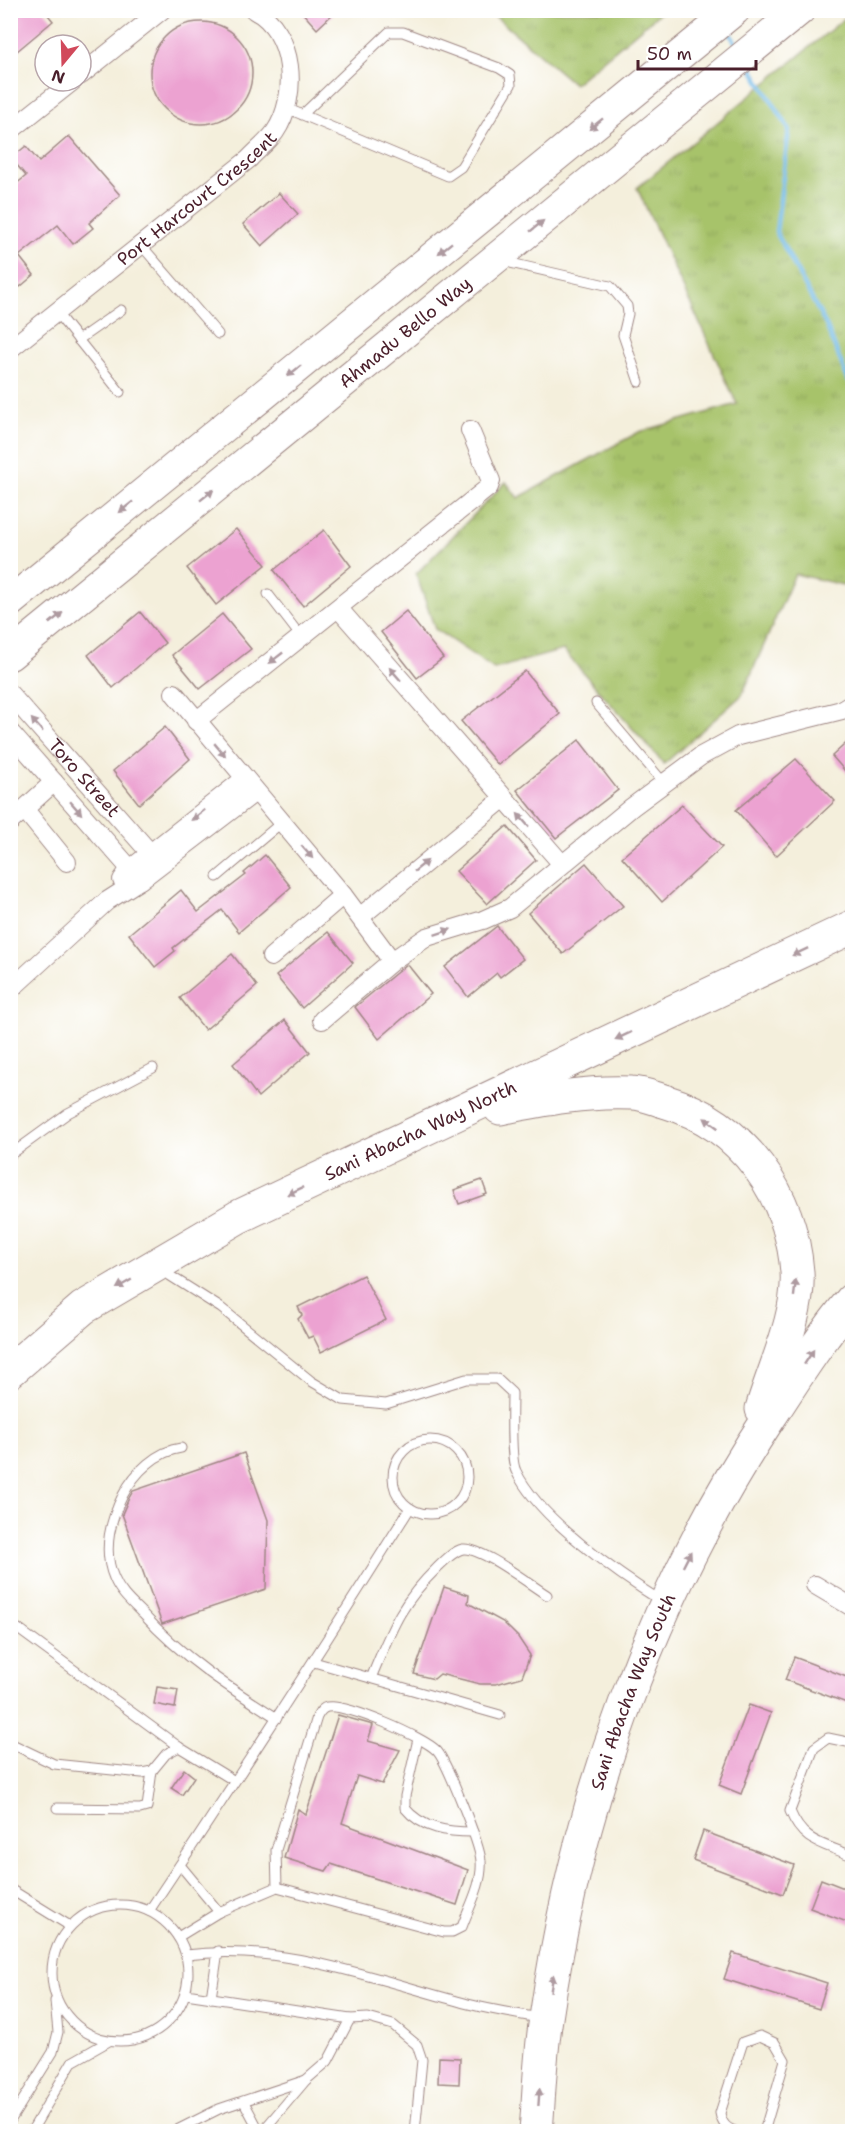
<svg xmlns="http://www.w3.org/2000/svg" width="863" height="2142" font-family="'Shantell Sans',sans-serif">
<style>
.grass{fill:url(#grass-tufts);stroke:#78714a;stroke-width:1.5}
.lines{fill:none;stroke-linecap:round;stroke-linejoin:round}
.stream{stroke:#6fbae8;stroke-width:4.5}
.building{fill:#eca2d1}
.lane-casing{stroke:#9f8784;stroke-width:11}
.street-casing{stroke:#9f8784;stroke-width:20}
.primary-casing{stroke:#9f8784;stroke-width:32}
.highway-casing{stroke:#9f8784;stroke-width:35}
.lane{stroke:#fff;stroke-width:9}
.street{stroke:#fff;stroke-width:18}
.primary{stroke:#fff;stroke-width:30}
.highway{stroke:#fff;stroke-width:33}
.oneway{fill:#ae9aa0}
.labels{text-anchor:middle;stroke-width:4.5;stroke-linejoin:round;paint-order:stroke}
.street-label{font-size:18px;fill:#4a1f2b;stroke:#fff}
</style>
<defs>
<pattern id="grass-tufts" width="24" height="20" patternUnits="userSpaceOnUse" patternTransform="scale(1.5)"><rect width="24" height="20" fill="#a7c36a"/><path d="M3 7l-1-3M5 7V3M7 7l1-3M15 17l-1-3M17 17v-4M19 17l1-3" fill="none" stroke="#91a75c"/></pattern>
</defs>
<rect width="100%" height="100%" fill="#fff"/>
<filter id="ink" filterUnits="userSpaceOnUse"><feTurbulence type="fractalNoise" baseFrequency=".0167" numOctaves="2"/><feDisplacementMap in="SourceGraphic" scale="12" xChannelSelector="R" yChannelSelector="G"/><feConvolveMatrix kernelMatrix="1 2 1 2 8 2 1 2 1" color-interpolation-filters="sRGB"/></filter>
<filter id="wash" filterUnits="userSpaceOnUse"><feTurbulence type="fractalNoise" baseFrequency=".008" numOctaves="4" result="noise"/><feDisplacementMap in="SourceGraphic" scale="24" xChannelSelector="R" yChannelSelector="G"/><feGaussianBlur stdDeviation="1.35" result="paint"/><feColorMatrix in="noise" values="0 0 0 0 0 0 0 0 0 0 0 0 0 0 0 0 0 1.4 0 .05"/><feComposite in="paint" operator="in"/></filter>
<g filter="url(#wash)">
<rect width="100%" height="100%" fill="#f4efdc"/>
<g class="grass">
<polygon points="489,11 662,11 574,84"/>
<polygon points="850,14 852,17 852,587 795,574 742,695 664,764 563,650 494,669 435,629 416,574 506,482 518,498 639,432 737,404 637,188"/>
</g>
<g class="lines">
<g class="stream">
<polyline points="728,31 738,46"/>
<polyline points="749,64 789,129 776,232 826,325 848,380 852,384"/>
</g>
</g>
<g id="blocks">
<g class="building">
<polygon points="10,10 44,10 53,21 10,57"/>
<polygon points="300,10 337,10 317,29"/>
<circle cx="201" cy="73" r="51"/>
<polygon points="69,136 120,195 89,223 93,228 73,244 58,225 19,256 34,275 20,287 10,275 10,189 26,176 11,158 26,146 39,162"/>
<polygon points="279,193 298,214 262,246 243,224"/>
<polygon points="236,529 266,565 216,605 187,568"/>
<polygon points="324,530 351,566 303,606 274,570"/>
<polygon points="406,611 443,658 417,678 381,632"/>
<polygon points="140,612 165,643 113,688 88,655"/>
<polygon points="222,614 251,649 200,689 172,655"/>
<polygon points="525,671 560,714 498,765 461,721"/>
<polygon points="165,727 190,759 139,804 113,771"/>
<polygon points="852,738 852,779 832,756"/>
<polygon points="579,740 618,790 556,838 517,790"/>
<polygon points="796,759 835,801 776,856 736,810"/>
<polygon points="682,805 722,847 662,902 622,857"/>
<polygon points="507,826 536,860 487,904 456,871"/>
<polygon points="265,855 291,887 239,932 222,910 173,948 175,951 155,967 129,934 181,890 198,912 246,875 244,873"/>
<polygon points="586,863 623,906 563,954 528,913"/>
<polygon points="497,926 523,959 500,977 497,973 468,997 445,967"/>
<polygon points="328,932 353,963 302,1008 276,976"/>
<polygon points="232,954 257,986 205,1030 180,998"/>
<polygon points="407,964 431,994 379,1039 355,1007"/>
<polygon points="285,1020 310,1052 258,1097 233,1064"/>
<polygon points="482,1180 487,1194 459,1204 454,1190"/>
<polygon points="363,1275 386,1320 321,1352 313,1336 308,1338 298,1319 302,1315 298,1307"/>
<polygon points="244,1453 268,1520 266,1589 162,1624 122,1514 129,1498 133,1491"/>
<polygon points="444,1587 469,1595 468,1603 503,1622 518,1637 530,1655 522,1677 496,1684 480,1684 440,1674 434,1679 414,1674"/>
<polygon points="794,1657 852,1679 852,1705 785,1680"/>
<polygon points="157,1687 178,1690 175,1708 154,1704"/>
<polygon points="749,1705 771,1713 741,1794 719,1785"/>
<polygon points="338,1715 373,1725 368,1741 400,1750 382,1784 357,1776 342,1823 468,1870 457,1905 331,1864 326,1871 284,1858 298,1809 306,1814"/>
<polygon points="184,1769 194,1777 182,1795 171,1788"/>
<polygon points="703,1831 794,1865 783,1894 693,1860"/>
<polygon points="821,1879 852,1891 852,1924 810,1908"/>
<polygon points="733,1953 827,1983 819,2009 724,1979"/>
<polygon points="439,2057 460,2058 459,2084 438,2083"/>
</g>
</g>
</g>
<g filter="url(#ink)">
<use href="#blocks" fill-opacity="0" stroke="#9f8784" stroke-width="1.5"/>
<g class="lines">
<defs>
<g id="lane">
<polyline points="286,108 448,176 461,167 511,85 510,75 499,68 403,32 389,32 302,115"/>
<polyline points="141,245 218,334"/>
<polyline points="502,261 610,286 627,306 628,314 623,335 639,382"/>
<polyline points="56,312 120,392"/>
<polyline points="78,340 121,310"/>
<polyline points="268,594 302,638"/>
<polyline points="596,703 663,782"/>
<polyline points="217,877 281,823"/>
<polyline points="10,1155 68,1113 153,1068"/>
<path d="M161,1270L221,1308L311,1381L343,1400L386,1404L466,1379H497L512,1393C512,1408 510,1460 516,1471C538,1518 619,1575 663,1602"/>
<circle cx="430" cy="1477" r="37"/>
<path d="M181,1448C157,1451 135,1472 123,1495C110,1521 102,1550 114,1578C120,1593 132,1603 143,1614C182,1657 228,1687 277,1718"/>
<polyline points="10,1623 179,1747"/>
<polyline points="314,1662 500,1715"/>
<path d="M371,1678C391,1631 399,1605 437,1568C443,1562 453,1551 463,1549C482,1547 529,1584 547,1595"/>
<path d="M418,1739L405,1796V1808C422,1829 448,1832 473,1832"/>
<polyline points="10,1743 54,1764 142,1773 152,1771 166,1754 179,1747 233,1780"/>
<path d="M852,1743L828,1738L814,1748L790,1811C803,1843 822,1843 852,1856"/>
<polyline points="57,1808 140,1809 147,1807 152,1771"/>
<polyline points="180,1865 219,1912"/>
<polyline points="10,1889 70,1926"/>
<circle cx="120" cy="1973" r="68"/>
<path d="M149,1911C238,1778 325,1644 410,1508"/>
<path d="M178,1937L219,1912L277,1887L276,1850L317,1717C319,1713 322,1708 327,1707C345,1703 424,1737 437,1751C447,1762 480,1845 481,1861C483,1883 469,1907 462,1927L452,1932H444L277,1887"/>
<path d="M186,1955C283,1942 376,1980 468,2004C492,2010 516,2014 540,2018"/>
<polyline points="186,1994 350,2019 368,2018 393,2025 417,2045 422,2060 415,2132"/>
<polyline points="211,1998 218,1951"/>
<polyline points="244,2102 260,2132"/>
<polyline points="10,2121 53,2052 58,2032 55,2001"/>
<polyline points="31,2132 72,2062 109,2041"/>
<polyline points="173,2132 219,2109 306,2080 328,2061 350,2019"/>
<polyline points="262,2132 306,2080"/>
<path d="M737,2132C726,2128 722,2124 720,2113L743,2042L760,2036L775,2043L785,2060L764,2132"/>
</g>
<g id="street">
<polyline points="81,75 162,10"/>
<polyline points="10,131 73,81"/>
<path id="s1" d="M10,349L249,159C257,150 268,142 275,132C299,97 295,31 254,10"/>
<polyline points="339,609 562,864"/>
<polyline points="174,693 343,895 392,961"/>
<path id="s2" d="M10,694L159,863"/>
<polyline points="196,721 489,487 491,481 470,430"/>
<polyline points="10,732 140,880"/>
<polyline points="25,810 67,862"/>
<polyline points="10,822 54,782"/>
<polyline points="122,880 129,870 244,779"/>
<polyline points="360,917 504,798"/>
<polyline points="271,957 343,895"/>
<polyline points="10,990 107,901 140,880 255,792"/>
<polyline points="322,1020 392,961 427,937 483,920 510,908 632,807 701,756 738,736 842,710 852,704"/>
<polyline points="815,1585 852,1607"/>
</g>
<g id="primary">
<polyline points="10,602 735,10"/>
<path id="s3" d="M10,655L800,10"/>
</g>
<g id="highway">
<path d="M500,1108C544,1099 587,1091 632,1093C643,1093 656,1099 667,1102C743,1125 791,1194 797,1272C800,1315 774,1368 762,1409"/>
<path id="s4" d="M10,1371L83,1308L238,1217L852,927"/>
<path id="s5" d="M536,2132C539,2094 540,2056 546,2018C577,1803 651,1596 771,1415C797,1375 822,1336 852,1300"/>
</g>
</defs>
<use href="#lane" class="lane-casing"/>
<use href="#street" class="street-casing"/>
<use href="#primary" class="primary-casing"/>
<use href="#highway" class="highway-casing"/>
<use href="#lane" class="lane"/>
<use href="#street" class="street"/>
<use href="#primary" class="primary"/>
<use href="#highway" class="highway"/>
</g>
<defs><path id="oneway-solid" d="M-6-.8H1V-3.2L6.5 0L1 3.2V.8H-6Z" transform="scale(1.5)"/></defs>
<g class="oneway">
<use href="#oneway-solid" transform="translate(596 124) rotate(141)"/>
<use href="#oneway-solid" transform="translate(537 226) rotate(-39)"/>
<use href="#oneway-solid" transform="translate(445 248) rotate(141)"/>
<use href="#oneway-solid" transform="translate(294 371) rotate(141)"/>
<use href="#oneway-solid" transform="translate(207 495) rotate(-39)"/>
<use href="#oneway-solid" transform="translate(126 507) rotate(141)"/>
<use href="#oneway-solid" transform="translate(56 618) rotate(-39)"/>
<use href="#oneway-solid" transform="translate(276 658) rotate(142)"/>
<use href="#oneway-solid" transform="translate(395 674) rotate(-131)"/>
<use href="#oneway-solid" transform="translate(37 725) rotate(-131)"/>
<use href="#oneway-solid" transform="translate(220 750) rotate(50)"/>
<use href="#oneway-solid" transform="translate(76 808) rotate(49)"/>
<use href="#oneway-solid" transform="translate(198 815) rotate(142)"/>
<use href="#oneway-solid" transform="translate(523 820) rotate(-131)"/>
<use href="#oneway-solid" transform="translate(307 852) rotate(49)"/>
<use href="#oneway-solid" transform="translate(421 866) rotate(-39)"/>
<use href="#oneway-solid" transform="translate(443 932) rotate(-19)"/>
<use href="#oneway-solid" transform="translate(800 952) rotate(155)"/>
<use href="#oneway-solid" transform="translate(623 1036) rotate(155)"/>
<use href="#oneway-solid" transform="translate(711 1123) rotate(-144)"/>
<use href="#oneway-solid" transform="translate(295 1191) rotate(155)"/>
<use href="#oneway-solid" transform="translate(124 1284) rotate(150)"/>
<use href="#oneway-solid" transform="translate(795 1288) rotate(-83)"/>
<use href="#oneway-solid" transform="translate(809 1357) rotate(-57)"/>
<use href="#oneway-solid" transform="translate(687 1559) rotate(-63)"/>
<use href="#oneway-solid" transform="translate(552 1983) rotate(-80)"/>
<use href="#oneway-solid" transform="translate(539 2097) rotate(-86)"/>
</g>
</g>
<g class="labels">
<g class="street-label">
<text dy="6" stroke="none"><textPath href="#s1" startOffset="240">Port Harcourt Crescent</textPath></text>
<text dy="6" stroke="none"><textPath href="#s3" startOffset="510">Ahmadu Bello Way</textPath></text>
<text dy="6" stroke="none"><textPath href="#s2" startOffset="112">Toro Street</textPath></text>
<text dy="6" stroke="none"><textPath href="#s4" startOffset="478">Sani Abacha Way North</textPath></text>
<text dy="6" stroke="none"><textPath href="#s5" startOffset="453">Sani Abacha Way South</textPath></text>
</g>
</g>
<rect width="863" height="2142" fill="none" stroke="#fff" stroke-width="36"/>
<g transform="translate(63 63) rotate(199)"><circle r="28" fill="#ffffff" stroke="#b7a5aa" stroke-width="1.5"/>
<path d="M0-4.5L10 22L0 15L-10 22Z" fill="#d1495b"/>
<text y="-9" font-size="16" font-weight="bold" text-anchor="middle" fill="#4a1f2b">N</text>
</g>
<path d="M638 60v9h118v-9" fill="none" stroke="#4a1f2b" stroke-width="3"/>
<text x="647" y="60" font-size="18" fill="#4a1f2b" stroke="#ffffff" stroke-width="4.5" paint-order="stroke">50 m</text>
</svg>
